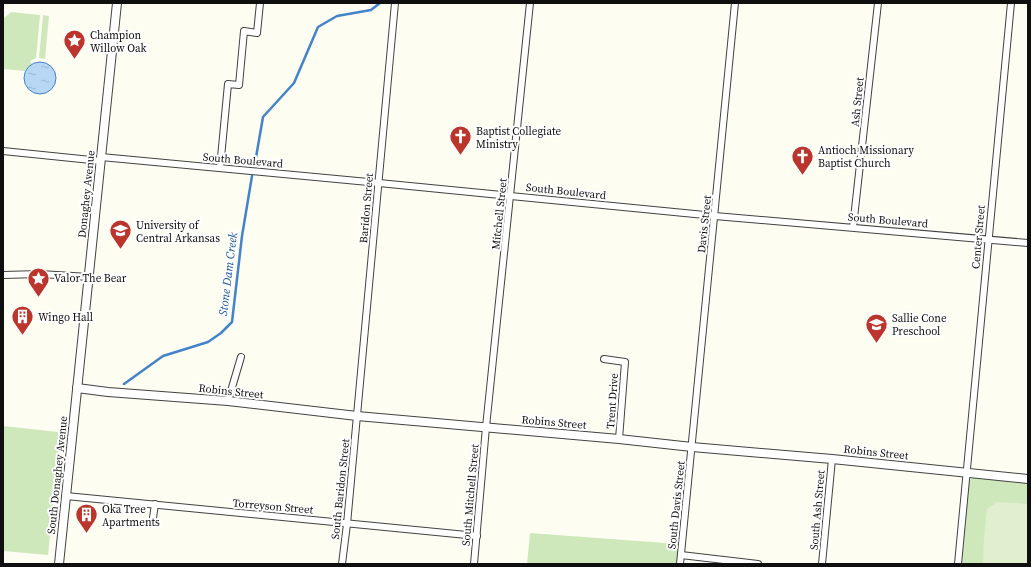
<svg xmlns="http://www.w3.org/2000/svg" width="1031" height="567" font-family="'Source Serif 4',serif">
<style>
.green{fill:#cee8bc}
.pitch{fill:#e0f0ce}
.water{fill:url(#water-ripples);stroke:#4283c9}
.lines{fill:none;stroke-linecap:round;stroke-linejoin:round}
.stream{stroke:#4283c9;stroke-width:2.5}
.minor-casing{stroke:#424242;stroke-width:8}
.tertiary-casing{stroke:#424242;stroke-width:10}
.minor{stroke:#fff;stroke-width:6}
.tertiary{stroke:#fff;stroke-width:8}
.labels{text-anchor:middle;stroke-width:4;stroke-linejoin:round;paint-order:stroke}
.poi-label{font-size:11px;fill:#0f0f0f;stroke:#fff;text-anchor:start}
.street-label{font-size:11px;fill:#0f0f0f;stroke:#fff}
.water-label{font-size:12px;font-style:italic;fill:#1c569d;stroke:#fff}
</style>
<defs>
<pattern id="water-ripples" width="26" height="14" patternUnits="userSpaceOnUse"><rect width="26" height="14" fill="#b8d7f4"/><path d="M2 4q2-2 4 0t4 0M15 11q2-2 4 0t4 0" fill="none" stroke="#9db7d0"/></pattern>
</defs>
<rect width="100%" height="100%" fill="#fefdf2"/>
<g class="green">
<polygon points="11,12 40,15 36,58 30,61 32,64 25,71 3,69 3,19"/>
<polygon points="43,15 49,16 45,59 39,58"/>
<polygon points="3,426 58,432 59,449 48,555 3,551"/>
<polygon points="973,477 1028,481 1028,564 962,564 969,481"/>
<polygon points="530,533 679,544 677,564 527,564"/>
</g>
<polygon class="pitch" points="997,502 1028,504 1028,564 983,564 984,538 987,509"/>
<circle class="water" cx="40" cy="78" r="16"/>
<g class="lines">
<g class="stream">
<polyline points="255,163 263,117 294,83 318,27 337,16 371,10 380,3"/>
<polyline points="124,384 163,356 208,342 221,333 232,322 242,236 252,176"/>
</g>
<defs>
<g id="minor">
<polyline points="3,151 101,161"/>
<polyline points="101,157 379,183 715,216 1028,243"/>
<polyline points="220,168 228,84 239,85 244,31 257,33 260,3"/>
<polyline points="853,227 878,3"/>
<polyline points="3,275 40,274 89,277"/>
<polyline points="604,359 625,362 619,439"/>
<polyline points="228,401 241,357"/>
<polyline points="66,496 477,536"/>
<polyline points="153,518 155,504"/>
<polyline points="681,555 758,564"/>
<polyline points="342,564 347,524 395,3"/>
<polyline points="474,564 486,427 530,3"/>
<polyline points="680,564 735,3"/>
<polyline points="822,564 832,459"/>
<polyline points="958,564 1011,3"/>
</g>
<g id="tertiary">
<polyline points="77,388 108,392 228,401 357,416 619,439 692,447 832,459 1028,479"/>
<polyline points="59,564 117,3"/>
</g>
</defs>
<use href="#minor" class="minor-casing"/>
<use href="#tertiary" class="tertiary-casing"/>
<use href="#minor" class="minor"/>
<use href="#tertiary" class="tertiary"/>
</g>
<defs>
<symbol id="sight-pin" viewBox="-11 -11 22 30"><path d="M0 17L-7.5 6A9.5 9.5 0 1 1 7.5 6Z" fill="#bb352c" stroke="#fff"/><path d="M0-6L1.8-2.2L6-1.7L2.9 1.2L3.7 5.4L0 3.3L-3.7 5.4L-2.9 1.2L-6-1.7L-1.8-2.2Z" fill="#fff"/></symbol>
<symbol id="church-pin" viewBox="-11 -11 22 30"><path d="M0 17L-7.5 6A9.5 9.5 0 1 1 7.5 6Z" fill="#bb352c" stroke="#fff"/><path d="M-1.2-6h2.4v3.5h3.3v2.4h-3.3V6h-2.4V-.1h-3.3v-2.4h3.3Z" fill="#fff"/></symbol>
<symbol id="university-pin" viewBox="-11 -11 22 30"><path d="M0 17L-7.5 6A9.5 9.5 0 1 1 7.5 6Z" fill="#bb352c" stroke="#fff"/><path d="M0-5L7-2L0 1L-7-2ZM-4 1L0 2.5L4 1V4Q0 6-4 4Z" fill="#fff"/></symbol>
<symbol id="building-pin" viewBox="-11 -11 22 30"><path d="M0 17L-7.5 6A9.5 9.5 0 1 1 7.5 6Z" fill="#bb352c" stroke="#fff"/><path d="M-4-6H4V6H1V3H-1V6H-4ZM-2.5-4.3h1.7v1.8h-1.7ZM.8-4.3h1.7v1.8H.8ZM-2.5-1h1.7V.8h-1.7ZM.8-1h1.7V.8H.8Z" fill="#fff"/></symbol>
<symbol id="school-pin" viewBox="-11 -11 22 30"><path d="M0 17L-7.5 6A9.5 9.5 0 1 1 7.5 6Z" fill="#bb352c" stroke="#fff"/><path d="M0-5L7-2L0 1L-7-2ZM-4 1L0 2.5L4 1V4Q0 6-4 4Z" fill="#fff"/></symbol>
</defs>
<g fill-rule="evenodd">
<use href="#sight-pin" x="62" y="28" width="25" height="34"/>
<use href="#church-pin" x="448" y="124" width="25" height="34"/>
<use href="#church-pin" x="790" y="144" width="25" height="34"/>
<use href="#university-pin" x="108" y="218" width="25" height="34"/>
<use href="#sight-pin" x="26" y="266" width="25" height="34"/>
<use href="#building-pin" x="10" y="304" width="25" height="34"/>
<use href="#school-pin" x="864" y="312" width="25" height="34"/>
<use href="#building-pin" x="74" y="502" width="25" height="34"/>
</g>
<g class="labels">
<g class="poi-label">
<text x="90" y="39">Champion<tspan x="90" dy="13">Willow Oak</tspan></text>
<text x="476" y="135">Baptist Collegiate<tspan x="476" dy="13">Ministry</tspan></text>
<text x="818" y="154">Antioch Missionary<tspan x="818" dy="13">Baptist Church</tspan></text>
<text x="136" y="229">University of<tspan x="136" dy="13">Central Arkansas</tspan></text>
<text x="54" y="282">Valor The Bear</text>
<text x="38" y="321">Wingo Hall</text>
<text x="892" y="322">Sallie Cone<tspan x="892" dy="13">Preschool</tspan></text>
<text x="102" y="513">Oka Tree<tspan x="102" dy="13">Apartments</tspan></text>
</g>
<g class="street-label">
<text transform="translate(857 102) rotate(-84)" y="4">Ash Street</text>
<text transform="translate(243 160) rotate(5)" y="4">South Boulevard</text>
<text transform="translate(566 191) rotate(6)" y="4">South Boulevard</text>
<text transform="translate(86 194) rotate(-84)" y="4">Donaghey Avenue</text>
<text transform="translate(366 208) rotate(-85)" y="4">Baridon Street</text>
<text transform="translate(499 214) rotate(-84)" y="4">Mitchell Street</text>
<text transform="translate(888 220) rotate(5)" y="4">South Boulevard</text>
<text transform="translate(704 224) rotate(-84)" y="4">Davis Street</text>
<text transform="translate(978 237) rotate(-85)" y="4">Center Street</text>
<text transform="translate(231 391) rotate(6)" y="4">Robins Street</text>
<text transform="translate(612 401) rotate(-86)" y="4">Trent Drive</text>
<text transform="translate(554 422) rotate(5)" y="4">Robins Street</text>
<text transform="translate(876 452) rotate(6)" y="4">Robins Street</text>
<text transform="translate(57 475) rotate(-84)" y="4">South Donaghey Avenue</text>
<text transform="translate(340 489) rotate(-84)" y="4">South Baridon Street</text>
<text transform="translate(470 495) rotate(-85)" y="4">South Mitchell Street</text>
<text transform="translate(676 505) rotate(-84)" y="4">South Davis Street</text>
<text transform="translate(273 506) rotate(5)" y="4">Torreyson Street</text>
<text transform="translate(817 510) rotate(-85)" y="4">South Ash Street</text>
</g>
<g class="water-label">
<text transform="translate(228 274) rotate(-83)" y="4">Stone Dam Creek</text>
</g>
</g>
<rect width="1031" height="567" fill="none" stroke="#0f0f0f" stroke-width="8"/>
</svg>
